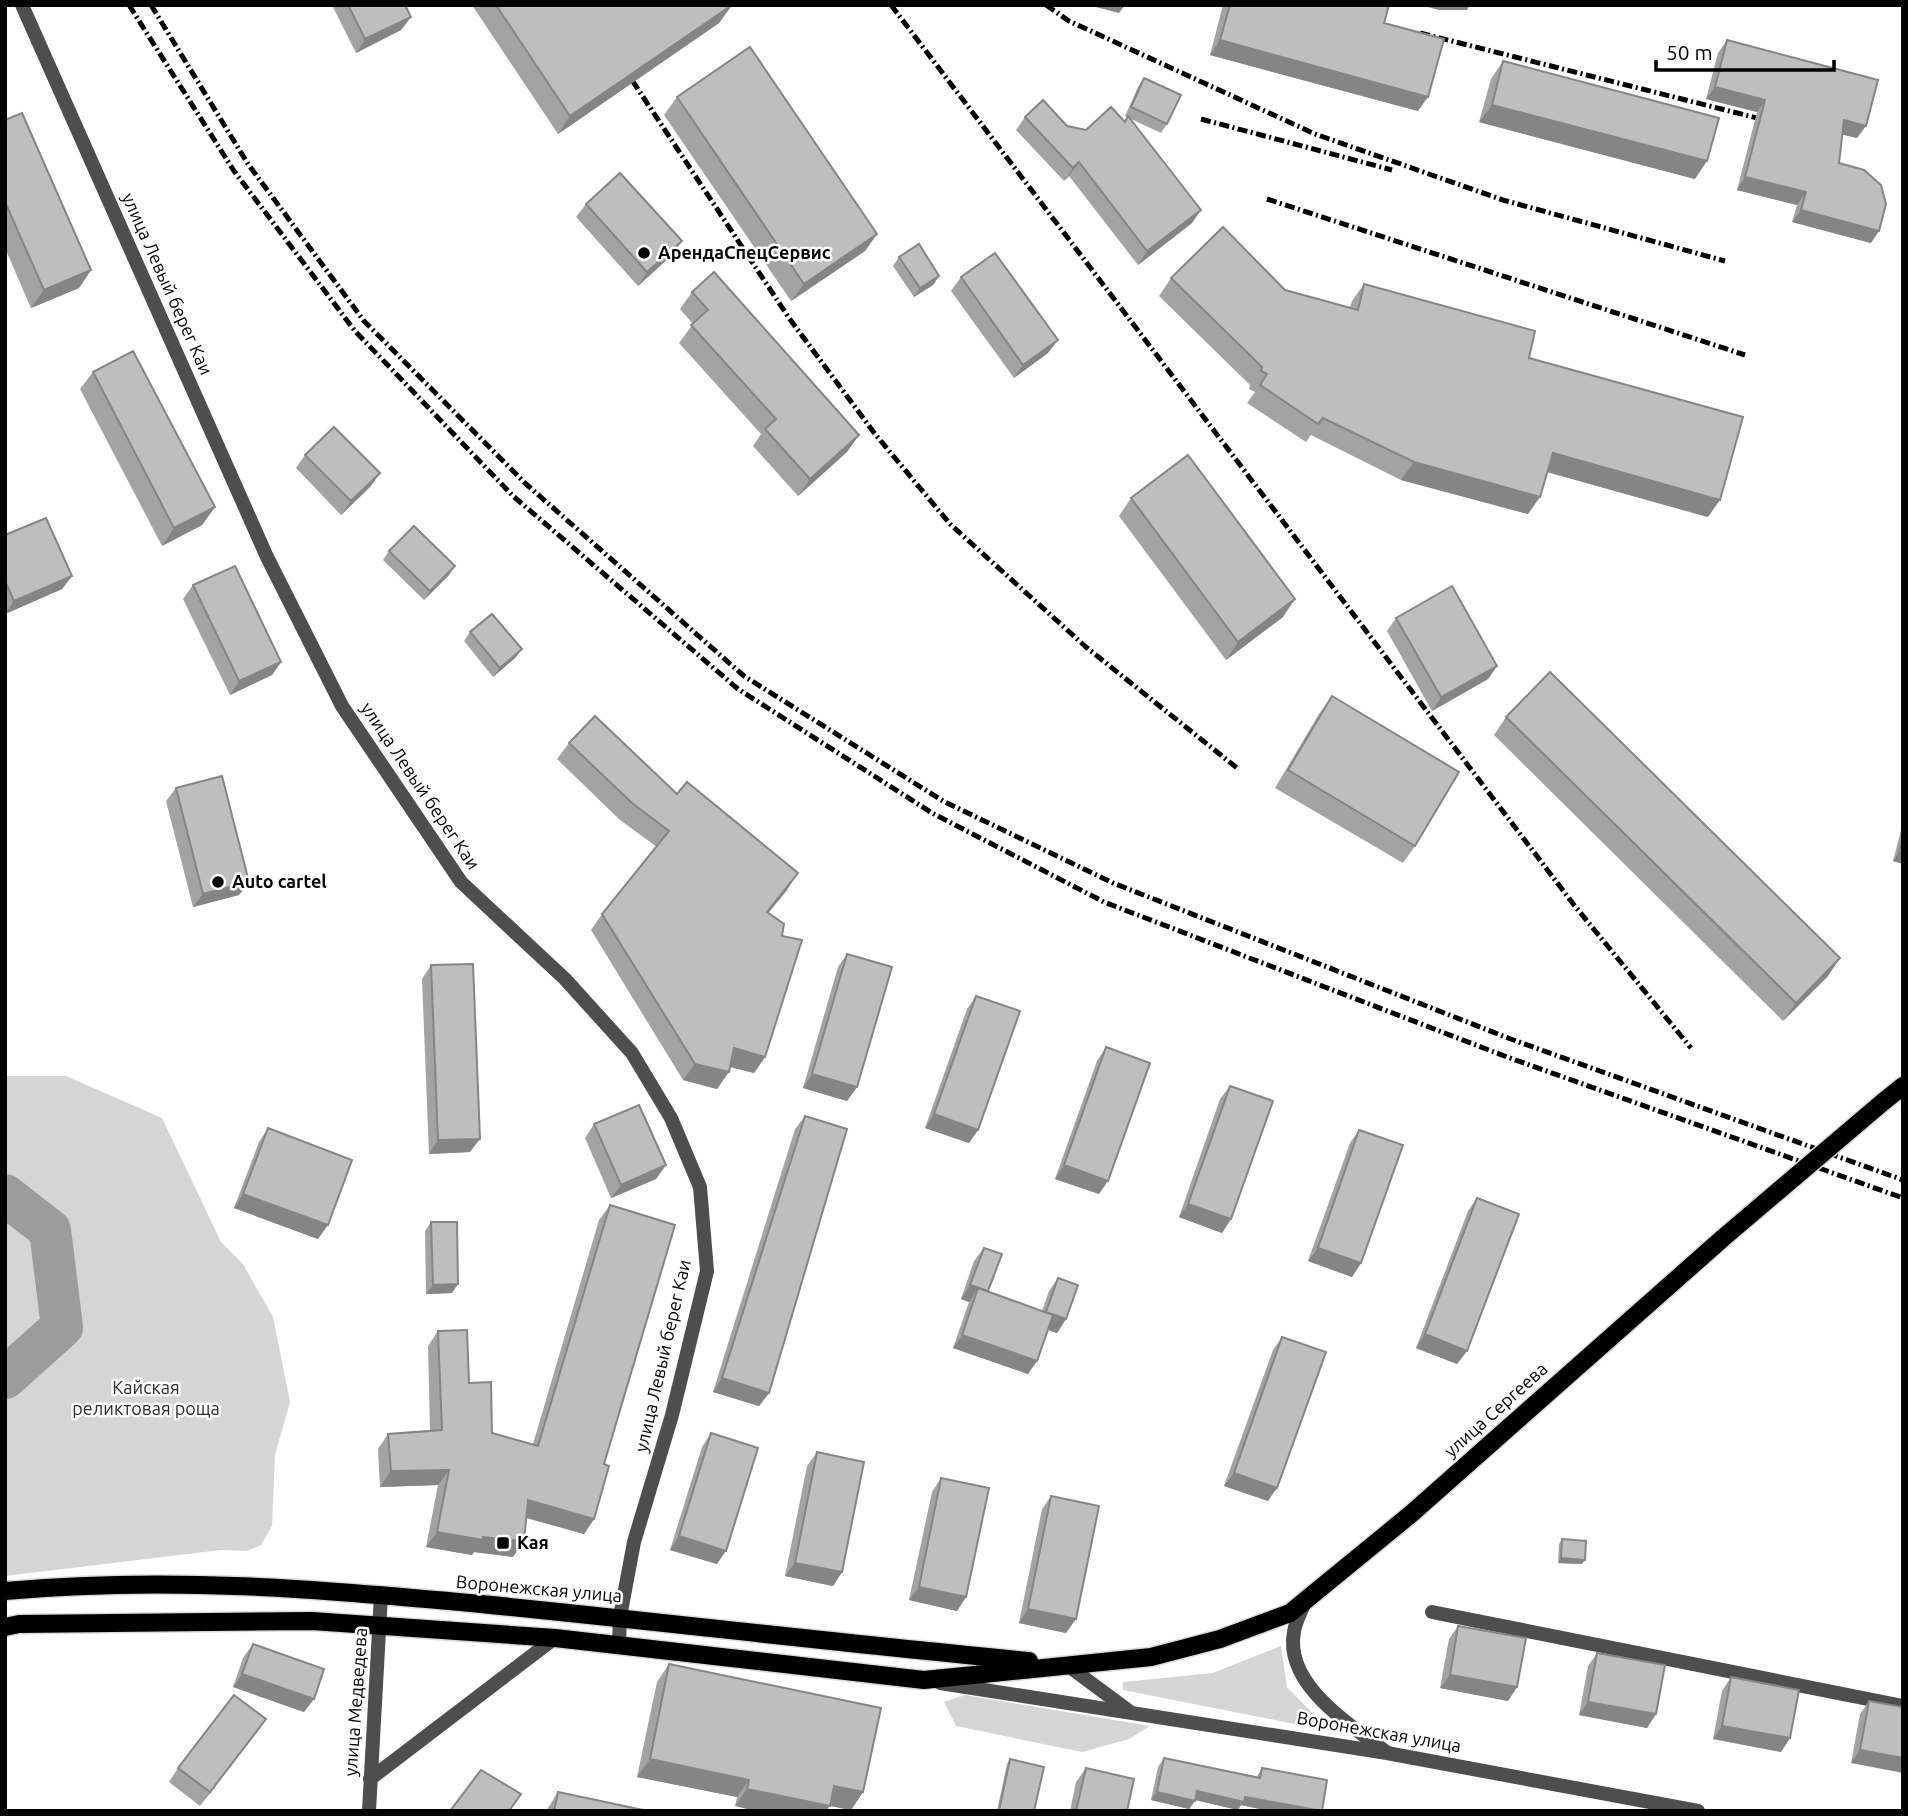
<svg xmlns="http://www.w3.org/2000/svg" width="1908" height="1816" font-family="Ubuntu,sans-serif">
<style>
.green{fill:#d5d5d5}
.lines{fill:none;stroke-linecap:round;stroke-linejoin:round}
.river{stroke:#9c9c9c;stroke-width:42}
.primary-casing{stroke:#dbdbdb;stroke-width:21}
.minor{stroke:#4e4e4e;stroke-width:14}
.tertiary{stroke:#4e4e4e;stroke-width:14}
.primary{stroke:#000;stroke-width:18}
.rail{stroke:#000;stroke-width:5;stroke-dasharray:10 3.5 2 3.5;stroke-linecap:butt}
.primary-bridge-casing{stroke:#dbdbdb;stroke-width:21;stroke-linecap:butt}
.primary-bridge{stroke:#000;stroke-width:18}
.wall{fill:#a3a3a3}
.shaded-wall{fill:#858585}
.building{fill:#bebebe;stroke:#858585;stroke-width:2}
.poi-dot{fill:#000;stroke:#fff;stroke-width:2.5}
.labels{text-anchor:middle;stroke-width:5;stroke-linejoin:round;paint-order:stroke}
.poi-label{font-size:18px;font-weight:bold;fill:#000;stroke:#fff;text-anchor:start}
.street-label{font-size:18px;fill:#000;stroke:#fff}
.park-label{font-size:18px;fill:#2c2c2c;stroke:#fff}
</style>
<rect width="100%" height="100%" fill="#fff"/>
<g class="green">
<polygon points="5,1076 66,1076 162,1118 221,1242 243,1264 273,1317 290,1402 275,1455 272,1526 261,1545 247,1551 221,1550 5,1576"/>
<polygon points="1281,1646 1287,1687 1330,1731 1123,1690 1123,1682 1213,1673"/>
<polygon points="965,1695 1150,1726 1129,1739 1082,1752 956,1726 944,1702"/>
</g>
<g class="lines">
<polyline class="river" points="5,1195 50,1230 62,1327 5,1378"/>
<defs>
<g id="primary">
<polyline points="1883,1102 1903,1086"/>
<path d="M5,1591C167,1576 320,1589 481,1604C664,1622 846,1644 1029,1661"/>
<polyline points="5,1627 19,1624 312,1621 555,1638 924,1680 1151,1657 1220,1639 1290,1613 1411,1514 1723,1238"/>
</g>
</defs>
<use href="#primary" class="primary-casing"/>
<g class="minor">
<path d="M1305,1601C1302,1611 1295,1622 1294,1632C1284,1685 1351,1725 1386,1752"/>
<polyline points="1432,1612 1903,1706"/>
<polyline points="1067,1665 1129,1711"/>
<polyline points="940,1683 1387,1753 1698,1811"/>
<polyline points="370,1779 555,1638"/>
<polyline points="369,1811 381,1595"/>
</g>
<polyline class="tertiary" points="22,5 267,557 342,706 461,882 565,979 632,1053 671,1118 700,1187 707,1271 672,1415 634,1542 620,1617 619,1645"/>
<use href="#primary" class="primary"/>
<g class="rail">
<polyline points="129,5 234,171 355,331 513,496 738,689 932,813 1104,902 1507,1057 1903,1198"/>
<polyline points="151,5 248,164 364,321 526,484 744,676 943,801 1113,883 1508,1038 1903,1180"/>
<polyline points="891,5 1574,905 1691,1048"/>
<polyline points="1046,5 1069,21 1315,134 1503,200 1725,261"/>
<polyline points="1420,33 1773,122"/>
<polyline points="622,65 789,318 875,434 950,524 1086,647 1237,768"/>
<polyline points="1201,119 1392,170"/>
<polyline points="1267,199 1745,355"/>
</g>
<defs>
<polyline id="primary-bridge" points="1723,1238 1883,1102"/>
</defs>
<use href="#primary-bridge" class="primary-bridge-casing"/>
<use href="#primary-bridge" class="primary-bridge"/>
</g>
<g class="wall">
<polygon points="332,5 405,5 411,17 401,30 356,53"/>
<polygon points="472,5 732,5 719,23 558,134"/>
<polygon points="1223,5 1389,5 1384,23 1418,111 1210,55"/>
<polygon points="1727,40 1857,138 1842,134 1839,163 1871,243 1792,222 1797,205 1737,190 1757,112 1706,99 1718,53"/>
<polygon points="1503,61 1695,179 1479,122 1491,79"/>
<polygon points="1144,78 1167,124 1161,133 1131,119 1192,223 1138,265 1069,176 1064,181 1016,130 1025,117 1086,130 1124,121 1127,117 1125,116 1138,87"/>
<polygon points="677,97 877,234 865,251 791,301 664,115"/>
<polygon points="5,120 91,270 79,288 31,308 5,248"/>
<polygon points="586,204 673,254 638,286 576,217"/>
<polygon points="899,257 939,276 933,285 914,297 893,266"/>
<polygon points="961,277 1048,353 1014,378 951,291"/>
<polygon points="1171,278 1350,308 1352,301 1364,284 1529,358 1708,517 1547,472 1528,514 1401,480 1311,435 1306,442 1247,403 1255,392 1249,389 1250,385 1159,296"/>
<polygon points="692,292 847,452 798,496 753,446 761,434 679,343 693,324 680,309"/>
<polygon points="93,372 215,507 202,525 162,546 80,389"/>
<polygon points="305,455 380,473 370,487 341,515 296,468"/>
<polygon points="1131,498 1283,617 1226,660 1119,516"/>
<polygon points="5,535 72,576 62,589 5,614"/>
<polygon points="389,551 449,575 424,600 383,560"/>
<polygon points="193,585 281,662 272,675 230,695 183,599"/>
<polygon points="1396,618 1497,666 1488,679 1432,711 1387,631"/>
<polygon points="470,632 522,649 515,658 493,677 464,641"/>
<polygon points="1332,696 1415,846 1403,863 1275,788 1319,714"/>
<polygon points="1506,717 1828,976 1783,1021 1494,735"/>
<polygon points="569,743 677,794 787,890 768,913 765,1057 754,1073 730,1067 717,1089 683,1080 591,930 602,914 657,847 620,820 557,759"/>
<polygon points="176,788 249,882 239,895 193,907 166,801"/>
<polygon points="1903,823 1903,864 1893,861"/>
<polygon points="847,954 857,1087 847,1101 803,1088 838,967"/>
<polygon points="431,965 470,1152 429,1154 422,979"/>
<polygon points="976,996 978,1130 969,1143 925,1128 967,1009"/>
<polygon points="1106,1047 1099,1194 1055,1179 1097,1061"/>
<polygon points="1230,1086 1231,1219 1222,1233 1179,1217 1220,1099"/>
<polygon points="805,1116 769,1393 759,1406 713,1392 795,1129"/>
<polygon points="594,1124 666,1165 656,1179 611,1198 585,1138"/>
<polygon points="268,1128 318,1239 234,1208 259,1142"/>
<polygon points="1359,1130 1361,1263 1352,1277 1308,1261 1350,1143"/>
<polygon points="1477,1198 1467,1351 1457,1364 1416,1348 1468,1211"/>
<polygon points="610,1205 604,1464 594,1519 584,1534 526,1518 513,1557 474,1552 472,1555 426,1547 438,1485 380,1487 378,1449 388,1434 430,1431 428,1346 438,1331 469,1383 492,1433 533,1444 599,1220"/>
<polygon points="431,1222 452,1293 426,1294 425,1231"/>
<polygon points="984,1248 988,1292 1042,1311 1049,1291 1058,1278 1066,1319 1057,1333 1048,1330 1028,1374 953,1348 969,1302 961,1299 974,1261"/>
<polygon points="1282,1337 1268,1501 1224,1486 1273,1350"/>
<polygon points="711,1433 717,1564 670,1550 702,1447"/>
<polygon points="817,1452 842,1572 833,1586 785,1576 807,1466"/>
<polygon points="941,1478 966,1597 957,1611 909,1600 932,1492"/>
<polygon points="1051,1496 1066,1633 1019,1623 1042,1509"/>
<polygon points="1562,1539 1582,1564 1558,1563 1559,1544"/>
<polygon points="1458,1626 1517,1687 1508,1701 1440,1688 1449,1639"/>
<polygon points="253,1644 304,1712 233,1687 243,1658"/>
<polygon points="1597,1653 1656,1714 1647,1728 1579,1715 1588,1666"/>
<polygon points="669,1664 863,1792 851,1810 830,1806 735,1806 737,1797 637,1777 657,1682"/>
<polygon points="1731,1677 1790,1738 1781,1752 1713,1739 1722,1691"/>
<polygon points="1869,1701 1903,1707 1851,1763 1860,1714"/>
<polygon points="266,1719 200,1806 169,1782 178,1768"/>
<polygon points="1164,1758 1256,1778 1262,1768 1322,1811 1270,1811 1241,1805 1238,1810 1195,1800 1189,1809 1151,1800 1158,1767"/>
<polygon points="1010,1759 1034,1811 997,1811 1007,1764"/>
<polygon points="1086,1768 1127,1811 1070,1811 1076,1782"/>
<polygon points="558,1792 648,1811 546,1811"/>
</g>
<g class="shaded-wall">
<polygon points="732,5 719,23 558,134 570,116"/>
<polygon points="1088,5 1125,5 1119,13"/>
<polygon points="1420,5 1470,5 1467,10 1439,10"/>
<polygon points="411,17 401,30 356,53 365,39"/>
<polygon points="1220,40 1428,97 1418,111 1210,55"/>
<polygon points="1715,87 1765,100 1757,112 1706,99"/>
<polygon points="1492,105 1707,161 1695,179 1479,122"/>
<polygon points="1844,120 1866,126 1857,138 1835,133"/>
<polygon points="1079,162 1069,176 1064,181 1073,168"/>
<polygon points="1745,177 1806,192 1797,205 1737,190"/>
<polygon points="1201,210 1192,223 1138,265 1147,251"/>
<polygon points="1801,210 1879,231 1871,243 1792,222"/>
<polygon points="877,234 865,251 791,301 804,284"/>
<polygon points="682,241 673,254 638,286 647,272"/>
<polygon points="91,270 79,288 31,308 44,290"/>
<polygon points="939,276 933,285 914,297 920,288"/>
<polygon points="1058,340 1048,353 1014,378 1023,365"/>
<polygon points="859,435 847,452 798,496 810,479"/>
<polygon points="1553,453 1720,500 1708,517 1540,470"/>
<polygon points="1414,462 1540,497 1528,514 1401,480"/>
<polygon points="380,473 370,487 341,515 351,501"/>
<polygon points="215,507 202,525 162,546 174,528"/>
<polygon points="455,566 449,575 424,600 430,591"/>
<polygon points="72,576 62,589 5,614 14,601"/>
<polygon points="1295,599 1283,617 1226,660 1238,642"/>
<polygon points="522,649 515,658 493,677 500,668"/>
<polygon points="281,662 272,675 230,695 239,681"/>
<polygon points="1497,666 1488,679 1432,711 1441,697"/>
<polygon points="1899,852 1903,853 1903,864 1893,861"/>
<polygon points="798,873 787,890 756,928 767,912"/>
<polygon points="249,882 239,895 193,907 203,894"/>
<polygon points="1840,958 1828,976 1783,1021 1796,1003"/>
<polygon points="734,1048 765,1057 754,1073 722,1065"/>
<polygon points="695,1064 729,1072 717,1089 683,1080"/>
<polygon points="812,1074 857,1087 847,1101 803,1088"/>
<polygon points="934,1114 978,1130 969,1143 925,1128"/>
<polygon points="480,1139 470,1152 429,1154 438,1140"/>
<polygon points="666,1165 656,1179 611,1198 621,1185"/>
<polygon points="1064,1165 1108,1181 1099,1194 1055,1179"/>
<polygon points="243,1194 328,1225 318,1239 234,1208"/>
<polygon points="1188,1204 1231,1219 1222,1233 1179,1217"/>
<polygon points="1318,1248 1361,1263 1352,1277 1308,1261"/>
<polygon points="458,1284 452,1293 426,1294 433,1285"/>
<polygon points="970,1285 988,1291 978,1288 969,1302 961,1299"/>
<polygon points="1046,1312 1066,1319 1057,1333 1037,1326"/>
<polygon points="1425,1334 1467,1351 1457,1364 1416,1348"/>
<polygon points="962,1335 1037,1361 1028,1374 953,1348"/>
<polygon points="722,1378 769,1393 759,1406 713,1392"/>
<polygon points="449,1470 438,1485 380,1487 391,1471"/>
<polygon points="1234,1473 1277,1488 1268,1501 1224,1486"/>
<polygon points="528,1500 594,1519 584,1534 517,1515"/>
<polygon points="437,1532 524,1541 513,1557 474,1552 472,1555 426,1547"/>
<polygon points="679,1536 726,1551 717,1564 670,1550"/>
<polygon points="1561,1558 1585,1560 1582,1564 1558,1563"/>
<polygon points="795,1563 842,1572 833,1586 785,1576"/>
<polygon points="919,1587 966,1597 957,1611 909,1600"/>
<polygon points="1028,1609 1076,1619 1066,1633 1019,1623"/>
<polygon points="242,1674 314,1699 304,1712 233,1687"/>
<polygon points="1450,1675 1517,1687 1508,1701 1440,1688"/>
<polygon points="1588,1702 1656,1714 1647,1728 1579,1715"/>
<polygon points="266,1719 257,1732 200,1806 210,1792"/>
<polygon points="1722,1726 1790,1738 1781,1752 1713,1739"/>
<polygon points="1860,1750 1903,1758 1903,1773 1851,1763"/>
<polygon points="650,1759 749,1780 737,1797 637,1777"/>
<polygon points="834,1786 863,1792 851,1810 821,1804"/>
<polygon points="747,1789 830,1806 826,1811 755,1811 735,1806"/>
<polygon points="1197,1791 1245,1797 1321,1811 1270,1811 1241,1805 1238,1810 1191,1799"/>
<polygon points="1157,1792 1195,1801 1189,1809 1151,1800"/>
</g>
<g class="building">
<polygon points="348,5 405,5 411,17 365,39"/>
<polygon points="496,5 732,5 570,116"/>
<polygon points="1230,5 1389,5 1384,23 1444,39 1428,97 1220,40"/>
<polygon points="1727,40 1878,80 1866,126 1844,120 1839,163 1864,170 1881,185 1886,204 1879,231 1801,210 1806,192 1745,177 1765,100 1715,87"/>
<polygon points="750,47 877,234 804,284 677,97"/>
<polygon points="1503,61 1719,118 1707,161 1492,105"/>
<polygon points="1144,78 1181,95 1167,124 1131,107"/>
<polygon points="1043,100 1067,126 1086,130 1111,107 1125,122 1128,116 1201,210 1147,251 1079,162 1073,168 1025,117"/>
<polygon points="22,113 91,270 44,290 5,202 5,120"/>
<polygon points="620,173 682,241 647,272 586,204"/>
<polygon points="1223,227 1285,290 1358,310 1364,284 1535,331 1529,358 1743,417 1720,500 1553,453 1540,497 1414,462 1323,418 1318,424 1260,385 1267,374 1261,371 1262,367 1171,278"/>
<polygon points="919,244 939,276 920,288 899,257"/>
<polygon points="995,253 1058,340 1023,365 961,277"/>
<polygon points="714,272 859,435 810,479 765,429 776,419 691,325 708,310 692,292"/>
<polygon points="133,351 215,507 174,528 93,372"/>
<polygon points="334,427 380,473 351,501 305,455"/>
<polygon points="1188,455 1295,599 1238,642 1131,498"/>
<polygon points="46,518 72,576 14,601 5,581 5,535"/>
<polygon points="414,526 455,566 430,591 389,551"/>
<polygon points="235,566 281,662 239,681 193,585"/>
<polygon points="1452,586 1497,666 1441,697 1396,618"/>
<polygon points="492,614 522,649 500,668 470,632"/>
<polygon points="1550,672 1840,958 1796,1003 1506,717"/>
<polygon points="1332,696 1459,772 1415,846 1288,770"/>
<polygon points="595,716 677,794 687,782 798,873 767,912 784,924 782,936 802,940 765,1057 734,1048 729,1072 695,1064 602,914 669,831 632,803 569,743"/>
<polygon points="222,776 249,882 203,894 176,788"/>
<polygon points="1903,838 1903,853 1899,852"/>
<polygon points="847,954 892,967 857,1087 812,1074"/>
<polygon points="473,964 480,1139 438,1140 431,965"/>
<polygon points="976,996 1020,1011 978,1130 934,1114"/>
<polygon points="1106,1047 1150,1063 1108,1181 1064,1165"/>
<polygon points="1230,1086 1273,1101 1231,1219 1188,1204"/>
<polygon points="639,1105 666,1165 621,1185 594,1124"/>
<polygon points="805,1116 847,1129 769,1393 722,1378"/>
<polygon points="268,1128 352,1160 328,1225 243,1194"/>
<polygon points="1359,1130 1403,1145 1361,1263 1318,1248"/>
<polygon points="1477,1198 1519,1214 1467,1351 1425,1334"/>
<polygon points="610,1205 675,1225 604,1464 609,1466 594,1519 528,1500 524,1541 483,1537 483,1540 437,1532 449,1470 391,1471 388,1434 442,1430 438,1331 467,1330 469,1383 491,1382 492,1433 538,1446"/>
<polygon points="431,1222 457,1222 458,1284 433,1285"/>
<polygon points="984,1248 1002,1254 988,1291 970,1285"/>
<polygon points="1058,1278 1078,1285 1066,1319 1046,1312"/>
<polygon points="978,1288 1053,1315 1037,1361 962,1335"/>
<polygon points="1282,1337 1326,1352 1277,1488 1234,1473"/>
<polygon points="711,1433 758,1448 726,1551 679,1536"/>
<polygon points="817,1452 864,1462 842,1572 795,1563"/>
<polygon points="941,1478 989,1488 966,1597 919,1587"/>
<polygon points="1051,1496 1099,1506 1076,1619 1028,1609"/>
<polygon points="1562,1539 1586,1541 1585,1560 1561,1558"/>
<polygon points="1458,1626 1526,1638 1517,1687 1450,1675"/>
<polygon points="253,1644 324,1669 314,1699 242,1674"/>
<polygon points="1597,1653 1665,1665 1656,1714 1588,1702"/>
<polygon points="669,1664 881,1708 863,1792 834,1786 830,1806 747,1789 749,1780 650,1759"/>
<polygon points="1731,1677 1799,1690 1790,1738 1722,1726"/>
<polygon points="234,1695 266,1719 210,1792 178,1768"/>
<polygon points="1869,1701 1903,1707 1903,1758 1860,1750"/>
<polygon points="1164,1758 1260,1778 1262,1768 1327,1780 1322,1811 1245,1797 1244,1802 1197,1791 1195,1801 1157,1792"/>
<polygon points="1010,1759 1044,1767 1034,1811 999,1811"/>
<polygon points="1086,1768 1134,1779 1127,1811 1076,1811"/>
<polygon points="481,1770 521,1794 509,1811 450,1811"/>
<polygon points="558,1792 648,1811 554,1811"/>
</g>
<g class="poi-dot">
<circle cx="644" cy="253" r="7"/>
<circle cx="218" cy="882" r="7"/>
<rect x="496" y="1536" width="14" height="14" rx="3.5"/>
</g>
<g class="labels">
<g class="poi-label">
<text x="658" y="259">АрендаСпецСервис</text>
<text x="232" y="888">Auto cartel</text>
<text x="517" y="1549">Кая</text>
</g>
<g class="street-label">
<text transform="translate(167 284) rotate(66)" y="6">улица Левый берег Каи</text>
<text transform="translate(420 786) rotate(56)" y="6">улица Левый берег Каи</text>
<text transform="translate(663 1356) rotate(-77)" y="6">улица Левый берег Каи</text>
<text transform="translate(1496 1410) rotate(-42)" y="6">улица Сергеева</text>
<text transform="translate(539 1589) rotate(5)" y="6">Воронежская улица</text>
<text transform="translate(356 1702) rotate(-86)" y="6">улица Медведева</text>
<text transform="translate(1379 1732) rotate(10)" y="6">Воронежская улица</text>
</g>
<g class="park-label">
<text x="146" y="1394">Кайская<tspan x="146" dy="21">реликтовая роща</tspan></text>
</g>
</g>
<rect width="1908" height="1816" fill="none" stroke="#000000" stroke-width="14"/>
<path d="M1656 60v10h178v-10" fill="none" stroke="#000000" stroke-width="3.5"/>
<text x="1666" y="60" font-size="21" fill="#000000" stroke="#ffffff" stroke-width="5" paint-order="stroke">50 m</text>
</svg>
